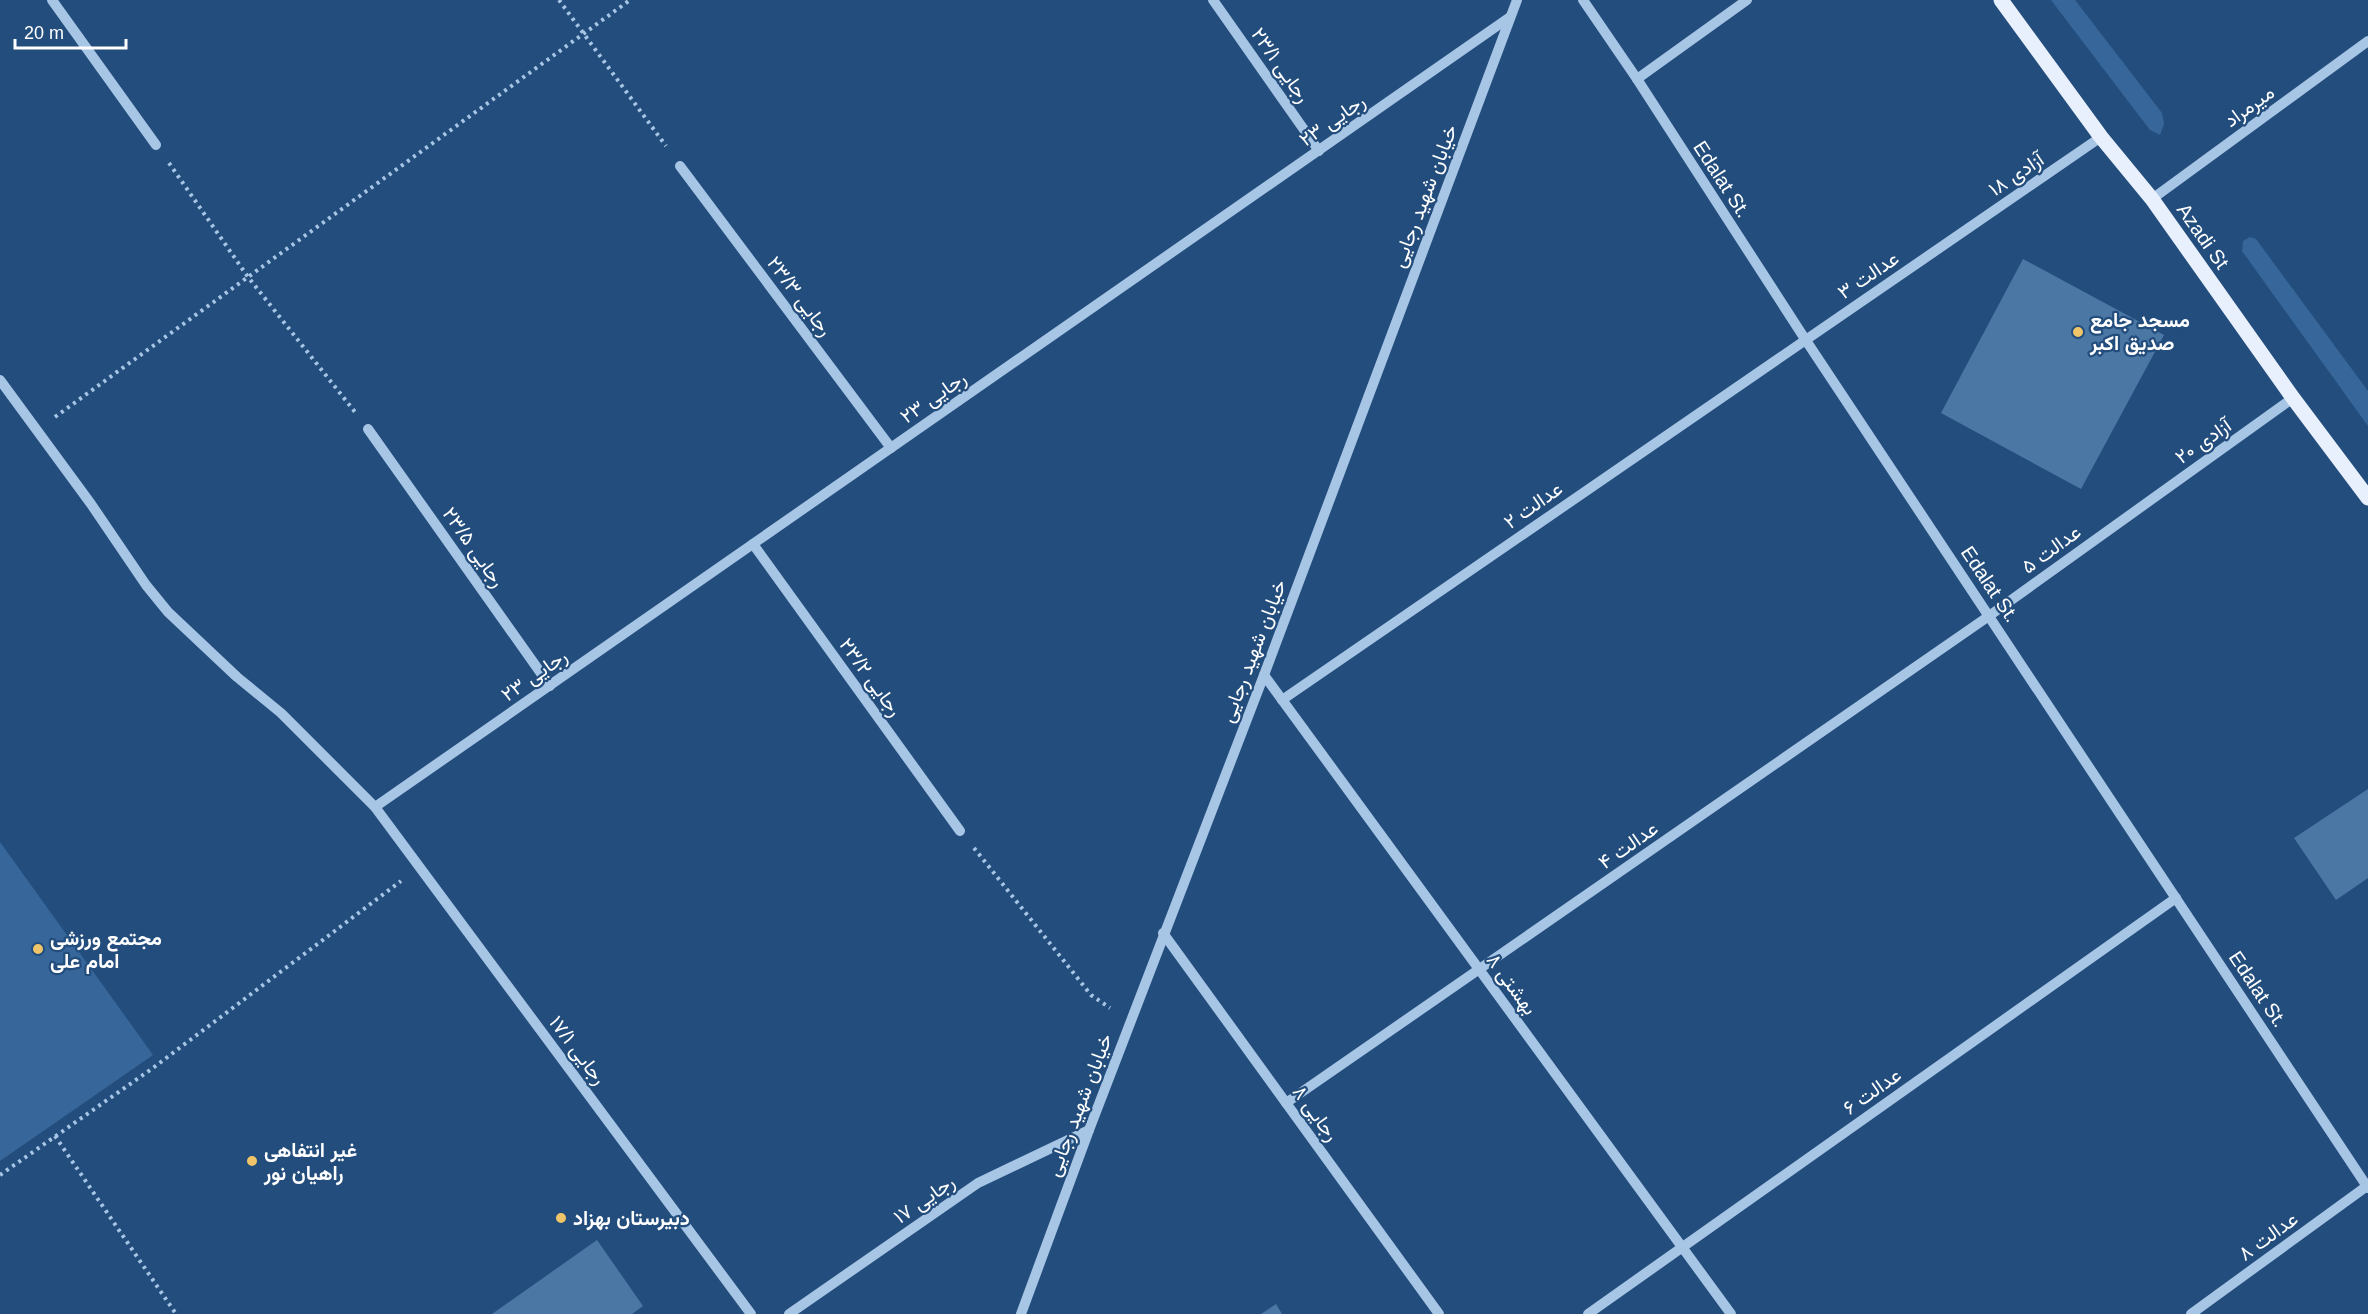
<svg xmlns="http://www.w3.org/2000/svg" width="2368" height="1314" font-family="Arial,Vazirmatn,sans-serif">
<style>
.green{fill:#37679a}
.building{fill:#4b77a5}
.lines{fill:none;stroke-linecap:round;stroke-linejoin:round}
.path{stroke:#a7c5e5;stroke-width:4;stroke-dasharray:3 4.5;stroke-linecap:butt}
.minor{stroke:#a7c5e5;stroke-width:10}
.major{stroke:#e8f0fd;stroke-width:15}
.poi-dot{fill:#f0c56a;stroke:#234d7c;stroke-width:2}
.labels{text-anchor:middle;stroke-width:4.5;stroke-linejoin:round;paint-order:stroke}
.street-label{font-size:20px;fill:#fff;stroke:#234d7c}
.poi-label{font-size:20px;font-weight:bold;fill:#fff;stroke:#234d7c;text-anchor:start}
</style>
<rect width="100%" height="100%" fill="#234d7c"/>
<g class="green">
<polygon points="2051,0 2075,0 2162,113 2164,124 2160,135 2150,130"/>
<polygon points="2250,237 2256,239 2368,391 2368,426 2242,251 2243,241"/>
<polygon points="0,842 153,1055 0,1161"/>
</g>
<g class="building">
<polygon points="2023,259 2164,335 2081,489 1941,413"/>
<polygon points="2368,789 2368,878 2336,900 2294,838"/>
<polygon points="597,1240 643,1306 632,1314 492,1314"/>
<polygon points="1276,1304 1282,1314 1261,1314"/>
</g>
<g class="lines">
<g class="path">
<polyline points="559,0 666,146"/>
<polyline points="169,163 248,277 355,412"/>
<polyline points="55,417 630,0"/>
<polyline points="974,848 1091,995 1110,1008"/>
<polyline points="55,1136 176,1314"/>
<polyline points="0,1175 153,1068 401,881"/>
</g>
<g class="minor">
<polyline points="52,0 156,145"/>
<polyline points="1213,0 1319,151"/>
<polyline points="1583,0 1637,79 1805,339 2368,1188"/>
<polyline points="1637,79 1747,0"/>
<polyline points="680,166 891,448"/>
<polyline points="2152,199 2368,41"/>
<polyline points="0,380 91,504 146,585 168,612 237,677 281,713 375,807 751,1314"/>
<polyline points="368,429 550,686"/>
<polyline points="753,544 960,831"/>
<polyline points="1264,675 1731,1314"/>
<polyline points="1282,700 2101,137"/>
<polyline points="375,807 1510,17"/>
<polyline points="1163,933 1439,1314"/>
<polyline points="1286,1103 1989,616 2293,398"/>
<polyline points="789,1314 978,1183 1089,1130"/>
<polyline points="1021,1314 1089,1130 1264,675 1517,0"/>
<polyline points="1588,1314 2176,898"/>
<polyline points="2191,1314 2367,1186"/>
</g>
<polyline class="major" points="2001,0 2101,137 2152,199 2293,398 2368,498"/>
</g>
<g class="poi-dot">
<circle cx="2078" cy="332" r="6"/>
<circle cx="38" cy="949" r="6"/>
<circle cx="252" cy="1161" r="6"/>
<circle cx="561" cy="1218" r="6"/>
</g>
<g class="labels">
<g class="street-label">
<text transform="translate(1281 65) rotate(55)" y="7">رجایی ۲۳/۱</text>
<text transform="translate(2249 106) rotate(-36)" y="7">میرمراد</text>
<text transform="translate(1332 120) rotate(-35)" y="7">رجایی ۲۳</text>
<text transform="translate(2016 174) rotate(-34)" y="7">آزادی ۱۸</text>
<text transform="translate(1722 179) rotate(57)" y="7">Edalat St.</text>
<text transform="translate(1424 196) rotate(-69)" y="7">خیابان شهید رجایی</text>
<text transform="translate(2203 236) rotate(55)" y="7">Azadi St</text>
<text transform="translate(1868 275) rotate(-34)" y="7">عدالت ۳</text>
<text transform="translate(800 296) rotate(53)" y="7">رجایی ۲۳/۳</text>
<text transform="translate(933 397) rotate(-35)" y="7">رجایی ۲۳</text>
<text transform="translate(2203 441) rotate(-35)" y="7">آزادی ۲۰</text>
<text transform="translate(1533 505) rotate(-35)" y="7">عدالت ۲</text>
<text transform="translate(474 547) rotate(55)" y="7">رجایی ۲۳/۵</text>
<text transform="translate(2051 549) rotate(-36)" y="7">عدالت ۵</text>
<text transform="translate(1990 584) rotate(56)" y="7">Edalat St.</text>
<text transform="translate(1253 651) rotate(-69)" y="7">خیابان شهید رجایی</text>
<text transform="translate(534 675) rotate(-35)" y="7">رجایی ۲۳</text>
<text transform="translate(871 677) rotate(54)" y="7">رجایی ۲۳/۲</text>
<text transform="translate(1628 845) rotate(-35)" y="7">عدالت ۴</text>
<text transform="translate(1512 984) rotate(54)" y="7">بهشتی ۸</text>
<text transform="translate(2258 989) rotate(56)" y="7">Edalat St.</text>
<text transform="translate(578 1050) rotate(53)" y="7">رجایی ۱۷/۱</text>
<text transform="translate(1872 1091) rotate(-35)" y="7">عدالت ۶</text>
<text transform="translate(1079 1105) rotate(-69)" y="7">خیابان شهید رجایی</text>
<text transform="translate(1316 1113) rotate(54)" y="7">رجایی ۸</text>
<text transform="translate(924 1199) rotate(-35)" y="7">رجایی ۱۷</text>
<text transform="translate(2268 1236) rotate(-36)" y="7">عدالت ۸</text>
</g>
<g class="poi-label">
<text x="2090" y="327">مسجد جامع<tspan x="2090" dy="23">صدیق اکبر</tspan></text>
<text x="50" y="945">مجتمع ورزشی<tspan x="50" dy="23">امام علی</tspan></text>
<text x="264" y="1157">غیر انتفاهی<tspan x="264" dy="23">راهیان نور</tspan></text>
<text x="573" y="1225">دبیرستان بهزاد</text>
</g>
</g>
<path d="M15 39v9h111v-9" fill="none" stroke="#ffffff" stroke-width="3"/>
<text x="24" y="39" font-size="18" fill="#ffffff" stroke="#234d7c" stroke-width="4.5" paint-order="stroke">20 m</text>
</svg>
